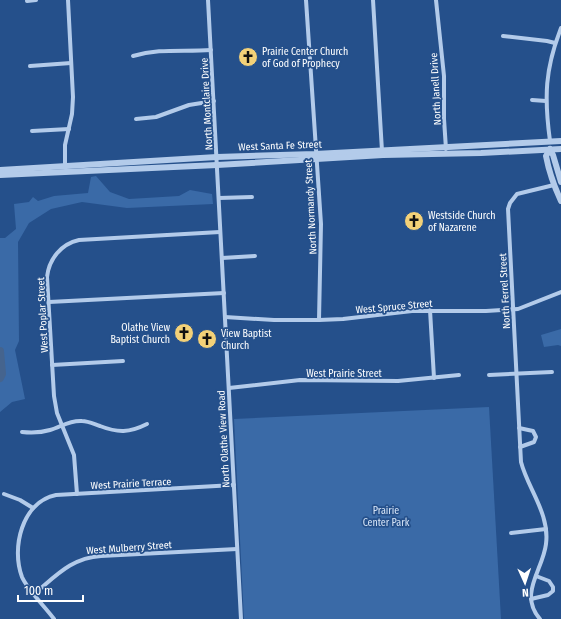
<svg xmlns="http://www.w3.org/2000/svg" width="561" height="619" font-family="'Fira Sans Condensed',sans-serif">
<style>
.green{fill:#3a6aa7}
.lines{fill:none;stroke-linecap:round;stroke-linejoin:round}
.river{stroke:#45648e;stroke-width:8}
.minor{stroke:#b3cbea;stroke-width:4}
.tertiary{stroke:#b3cbea;stroke-width:6}
.labels{text-anchor:middle;stroke-width:3.5;stroke-linejoin:round;paint-order:stroke}
.poi-label{font-size:10px;fill:#fff;stroke:#25508b;text-anchor:start}
.street-label{font-size:10px;fill:#fff;stroke:#25508b}
.park-label{font-size:10px;fill:#d8e6f8;stroke:#25508b}
</style>
<rect width="100%" height="100%" fill="#25508b"/>
<g class="green">
<polygon points="96,176 110,192 129,199 179,196 190,190 212,194 213,204 127,208 82,202 51,209 29,223 18,242 19,341 15,350 25,399 12,402 0,412 0,238 5,238 16,229 14,204 29,202 33,197 38,201 54,196 88,193 91,177"/>
<polygon points="561,329 561,346 558,345 544,347 541,335"/>
<polygon points="489,407 501,619 244,619 234,419"/>
</g>
<g class="lines">
<polyline class="river" points="0,351 2,374 0,378"/>
<g class="minor">
<polyline points="208,0 241,619"/>
<polyline points="306,0 321,224 319,320"/>
<polyline points="373,0 382,151"/>
<polyline points="436,0 444,76 444,119 446,149"/>
<polyline points="27,1 36,0"/>
<polyline points="503,36 547,41 555,43"/>
<path d="M133,56C160,48 183,52 211,50"/>
<polyline points="30,66 71,63"/>
<polyline points="532,100 546,101"/>
<polyline points="136,119 156,117 189,105 214,101"/>
<polyline points="32,131 69,129"/>
<path d="M550,141C544,97 545,69 561,28"/>
<polyline points="65,167 65,145 72,114 73,97 68,0"/>
<polyline points="219,198 252,197"/>
<polyline points="222,258 255,256"/>
<polyline points="49,302 224,293"/>
<polyline points="430,310 434,378"/>
<polyline points="225,317 274,320 319,320 343,319 412,311 486,311 518,309 561,292"/>
<polyline points="52,365 123,361"/>
<polyline points="489,375 552,372"/>
<polyline points="229,388 300,380 398,381 459,375"/>
<polyline points="519,428 533,431 536,437 534,442 520,447"/>
<path d="M22,432C32,433 40,433 50,430C61,427 69,420 82,421C88,421 94,424 100,426C118,433 129,433 147,424"/>
<polyline points="4,494 20,500 33,508"/>
<path d="M77,494L74,455L57,413L54,396L47,277C49,259 61,244 79,240L220,232"/>
<polyline points="511,533 546,529"/>
<path d="M34,594C56,576 71,558 101,556L237,549"/>
<polyline points="531,599 548,595 553,591 553,587 549,581 536,576"/>
<path d="M54,619C46,608 27,589 22,577C11,548 22,502 56,495L234,485"/>
<path d="M540,619C518,594 543,570 546,544C550,514 528,489 521,462L508,209L510,203L517,194L554,185"/>
</g>
<g class="tertiary">
<path d="M550,149L546,156C549,172 554,186 561,201"/>
<polyline points="550,149 553,155 561,182"/>
<polyline points="0,170 217,157 315,154 561,141"/>
<polyline points="0,175 217,165 383,155 481,153 561,149"/>
</g>
</g>
<defs>
<symbol id="church-disc" viewBox="-11 -11 22 22"><circle r="9.5" fill="#f3d178" stroke="#25508b"/><path d="M-1.2-6h2.4v3.5h3.3v2.4h-3.3V6h-2.4V-.1h-3.3v-2.4h3.3Z" fill="#111"/></symbol>
</defs>
<g fill-rule="evenodd">
<use href="#church-disc" x="237" y="46" width="22" height="22"/>
<use href="#church-disc" x="403" y="210" width="22" height="22"/>
<use href="#church-disc" x="173" y="322" width="22" height="22"/>
<use href="#church-disc" x="196" y="328" width="22" height="22"/>
</g>
<g class="labels">
<g class="poi-label">
<text x="262" y="55">Prairie Center Church<tspan x="262" dy="12">of God of Prophecy</tspan></text>
<text x="428" y="219">Westside Church<tspan x="428" dy="12">of Nazarene</tspan></text>
<text x="170" y="331" text-anchor="end">Olathe View<tspan x="170" dy="12">Baptist Church</tspan></text>
<text x="221" y="337">View Baptist<tspan x="221" dy="12">Church</tspan></text>
</g>
<g class="street-label">
<text transform="translate(435 89) rotate(-93)" y="4">North Janell Drive</text>
<text transform="translate(206 104) rotate(-93)" y="4">North Montclaire Drive</text>
<text transform="translate(280 145) rotate(-2)" y="4">West Santa Fe Street</text>
<text transform="translate(310 207) rotate(-93)" y="4">North Normandy Street</text>
<text transform="translate(504 291) rotate(-93)" y="4">North Ferrel Street</text>
<text transform="translate(394 306) rotate(-5)" y="4">West Spruce Street</text>
<text transform="translate(42 315) rotate(-93)" y="4">West Poplar Street</text>
<text x="344" y="377">West Prairie Street</text>
<text transform="translate(223 439) rotate(-93)" y="4">North Olathe View Road</text>
<text transform="translate(131 483) rotate(-3)" y="4">West Prairie Terrace</text>
<text transform="translate(129 547) rotate(-4)" y="4">West Mulberry Street</text>
</g>
<g class="park-label">
<text x="386" y="514">Prairie<tspan x="386" dy="12">Center Park</tspan></text>
</g>
</g>
<g transform="translate(525 583) rotate(177)" stroke="#25508b" stroke-width="3" paint-order="stroke">
<path d="M0-3L7 15L0 10L-7 15Z" fill="#ffffff"/>
<text y="-6" font-size="11" font-weight="bold" text-anchor="middle" fill="#ffffff">N</text>
</g>
<path d="M18 595v6h65v-6" fill="none" stroke="#ffffff" stroke-width="2"/>
<text x="24" y="595" font-size="12" fill="#ffffff" stroke="#25508b" stroke-width="3" paint-order="stroke">100 m</text>
</svg>
